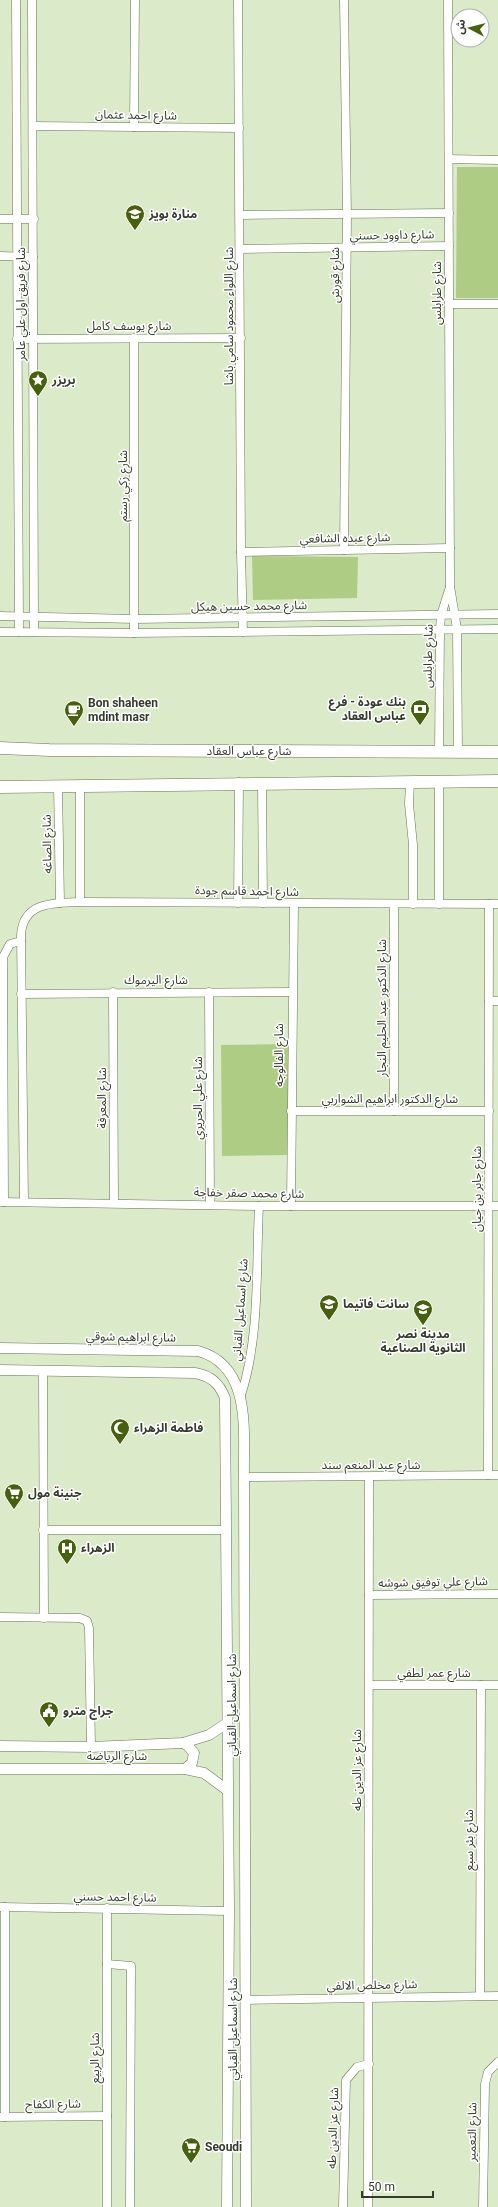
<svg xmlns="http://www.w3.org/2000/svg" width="498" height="2207" font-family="Roboto,'Noto Sans Arabic',sans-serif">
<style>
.green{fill:#afcc85}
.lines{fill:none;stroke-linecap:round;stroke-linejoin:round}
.minor-casing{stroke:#687457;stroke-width:9}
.tertiary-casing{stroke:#687457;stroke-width:11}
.primary-casing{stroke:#687457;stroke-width:13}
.minor{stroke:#fff;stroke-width:8}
.tertiary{stroke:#fff;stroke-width:10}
.primary{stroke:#fff;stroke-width:12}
.labels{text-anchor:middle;stroke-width:3;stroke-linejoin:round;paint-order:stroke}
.street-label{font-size:12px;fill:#353a2d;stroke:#fff}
.poi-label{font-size:12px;font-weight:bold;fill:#353a2d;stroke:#fff;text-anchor:start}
</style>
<rect width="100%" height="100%" fill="#dbeac9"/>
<g class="green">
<polygon points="457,167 498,167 498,298 456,298"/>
<polygon points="252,556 358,557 357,598 253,600"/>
<polygon points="289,1044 288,1155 222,1156 221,1045"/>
</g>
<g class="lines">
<defs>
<g id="minor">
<polyline points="16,0 19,632"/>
<polyline points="32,0 34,632"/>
<polyline points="238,0 241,552 243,632"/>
<polyline points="344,0 347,215 344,550"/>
<polyline points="448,0 450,586 457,629 458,752"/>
<polyline points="33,126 239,128"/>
<polyline points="134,127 135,0"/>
<polyline points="449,159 498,160"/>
<polyline points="240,215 449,213"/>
<polyline points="0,219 34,219"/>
<polyline points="240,249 449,246"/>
<polyline points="0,256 33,257"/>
<polyline points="449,304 498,304"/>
<polyline points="134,338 134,633"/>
<polyline points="17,339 241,338"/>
<polyline points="241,552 450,548"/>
<polyline points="0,616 135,619 498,614"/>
<polyline points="0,632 134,633 498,629"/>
<polyline points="439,752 440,630 441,615 450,587"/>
<polyline points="439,781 439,904"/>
<polyline points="410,782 409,804 413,845 413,904"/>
<polyline points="262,783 263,903"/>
<polyline points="58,785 60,903"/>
<polyline points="80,902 80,785"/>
<polyline points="238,903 239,782"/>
<polyline points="394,905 394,1111"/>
<polyline points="113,992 114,1203"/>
<polyline points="209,992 210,1205"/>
<polyline points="21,994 292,992"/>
<polyline points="489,1001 498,1001"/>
<polyline points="291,1111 489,1111"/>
<polyline points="0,1202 259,1206 498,1206"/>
<polyline points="4,1202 3,957 10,944 21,941"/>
<path d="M24,1202L21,935C23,901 55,903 80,902L498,904"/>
<polyline points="291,1206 294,904"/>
<polyline points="43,1370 44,1618"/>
<path d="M241,1395C260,1338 256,1266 259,1206"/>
<polyline points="488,1475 489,904"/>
<polyline points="244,1477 498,1475"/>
<polyline points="43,1530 226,1530"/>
<polyline points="369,1595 498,1594"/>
<polyline points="0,1617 80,1618 87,1621 89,1628 91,1747"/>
<polyline points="369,1685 498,1685"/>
<polyline points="0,1907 229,1911"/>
<polyline points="5,1907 5,2117"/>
<polyline points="107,1908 107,2207"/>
<polyline points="107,1964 131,1966 130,2207"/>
<polyline points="480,1996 481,1685"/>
<polyline points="246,2000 498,1996"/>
<polyline points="0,2117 107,2116"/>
<polyline points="343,2207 346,2080 357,2067 369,2064"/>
<polyline points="368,2207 369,1477"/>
<polyline points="483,2207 485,2084 488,2072 498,2062"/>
</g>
<g id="tertiary">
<path d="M0,1348L198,1351C253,1366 243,1433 244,1477L246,2207"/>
<path d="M0,1370L195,1373C211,1376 219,1383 225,1398L229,1911L227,2207"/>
<polyline points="183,1743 187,1745 194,1753 192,1763 185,1769"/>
<polyline points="0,1746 91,1747 183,1743 209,1735 227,1723"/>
<polyline points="0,1769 185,1769 204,1773 227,1790"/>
</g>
<g id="primary">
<polyline points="0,748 49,750 498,752"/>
<polyline points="0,787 498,781"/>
</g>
</defs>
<use href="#minor" class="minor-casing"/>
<use href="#tertiary" class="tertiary-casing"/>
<use href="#primary" class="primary-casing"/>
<use href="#minor" class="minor"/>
<use href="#tertiary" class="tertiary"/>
<use href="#primary" class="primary"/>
</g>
<defs>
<symbol id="school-pin" viewBox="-11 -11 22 30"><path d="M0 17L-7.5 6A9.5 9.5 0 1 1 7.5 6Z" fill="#46600e" stroke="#fff"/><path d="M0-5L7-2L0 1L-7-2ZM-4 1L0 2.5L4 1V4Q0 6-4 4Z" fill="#fff"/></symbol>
<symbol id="sight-pin" viewBox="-11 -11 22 30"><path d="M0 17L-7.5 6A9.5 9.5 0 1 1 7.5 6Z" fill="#46600e" stroke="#fff"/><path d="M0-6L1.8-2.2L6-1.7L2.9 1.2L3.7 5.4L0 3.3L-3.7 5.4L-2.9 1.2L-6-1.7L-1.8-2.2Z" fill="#fff"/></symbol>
<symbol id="bank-pin" viewBox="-11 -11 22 30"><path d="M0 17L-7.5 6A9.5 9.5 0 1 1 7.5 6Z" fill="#46600e" stroke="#fff"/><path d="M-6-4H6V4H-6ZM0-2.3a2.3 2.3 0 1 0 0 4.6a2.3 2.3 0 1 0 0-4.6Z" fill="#fff"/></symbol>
<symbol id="cafe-pin" viewBox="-11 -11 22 30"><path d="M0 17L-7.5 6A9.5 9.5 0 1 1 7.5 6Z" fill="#46600e" stroke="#fff"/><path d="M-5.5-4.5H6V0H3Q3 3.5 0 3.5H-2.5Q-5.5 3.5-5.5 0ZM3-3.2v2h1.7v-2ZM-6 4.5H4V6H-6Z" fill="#fff"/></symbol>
<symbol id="mosque-pin" viewBox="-11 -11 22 30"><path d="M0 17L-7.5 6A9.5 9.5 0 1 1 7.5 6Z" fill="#46600e" stroke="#fff"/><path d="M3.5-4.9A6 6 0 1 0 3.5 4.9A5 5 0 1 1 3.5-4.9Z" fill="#fff"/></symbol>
<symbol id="supermarket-pin" viewBox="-11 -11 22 30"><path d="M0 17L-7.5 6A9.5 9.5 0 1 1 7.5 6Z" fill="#46600e" stroke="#fff"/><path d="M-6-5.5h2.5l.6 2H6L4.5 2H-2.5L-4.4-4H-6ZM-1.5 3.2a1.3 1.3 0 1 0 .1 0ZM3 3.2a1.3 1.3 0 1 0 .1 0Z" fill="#fff"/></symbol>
<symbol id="hospital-pin" viewBox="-11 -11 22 30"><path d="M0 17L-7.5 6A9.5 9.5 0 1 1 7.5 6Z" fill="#46600e" stroke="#fff"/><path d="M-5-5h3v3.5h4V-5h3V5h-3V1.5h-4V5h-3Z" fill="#fff"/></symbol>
<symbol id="civic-pin" viewBox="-11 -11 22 30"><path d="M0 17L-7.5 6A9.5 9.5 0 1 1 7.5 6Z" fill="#46600e" stroke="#fff"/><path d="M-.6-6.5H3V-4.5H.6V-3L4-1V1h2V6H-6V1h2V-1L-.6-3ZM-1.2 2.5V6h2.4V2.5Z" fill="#fff"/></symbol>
</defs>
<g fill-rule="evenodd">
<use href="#school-pin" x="124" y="203" width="22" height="30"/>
<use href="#sight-pin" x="27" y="369" width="22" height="30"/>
<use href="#bank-pin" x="409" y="698" width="22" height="30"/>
<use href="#cafe-pin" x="63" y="699" width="22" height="30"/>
<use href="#school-pin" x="318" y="1293" width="22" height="30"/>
<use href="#school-pin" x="412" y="1298" width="22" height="30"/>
<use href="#mosque-pin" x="109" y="1417" width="22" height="30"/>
<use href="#supermarket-pin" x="3" y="1482" width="22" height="30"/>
<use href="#hospital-pin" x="56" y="1537" width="22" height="30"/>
<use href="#civic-pin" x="38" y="1700" width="22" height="30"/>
<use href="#supermarket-pin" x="180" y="2136" width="22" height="30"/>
</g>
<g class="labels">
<g class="street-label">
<text transform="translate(136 115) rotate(1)" y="4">شارع احمد عثمان</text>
<text transform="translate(392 235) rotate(-1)" y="4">شارع داوود حسني</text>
<text transform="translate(335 275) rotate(-90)" y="4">شارع قورش</text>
<text transform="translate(437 293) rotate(-90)" y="4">شارع طرابلس</text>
<text transform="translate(21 304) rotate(-90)" y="4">شارع فريق اول علي عامر</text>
<text transform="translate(229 316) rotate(-90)" y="4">شارع اللواء محمود سامي باشا</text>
<text x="129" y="330">شارع يوسف كامل</text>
<text transform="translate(123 486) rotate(-90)" y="4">شارع زكي رستم</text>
<text transform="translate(345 538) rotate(-1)" y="4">شارع عبده الشافعي</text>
<text transform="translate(249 606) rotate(-1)" y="4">شارع محمد حسين هيكل</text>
<text transform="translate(428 656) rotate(-89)" y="4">شارع طرابلس</text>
<text x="249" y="755">شارع عباس العقاد</text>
<text transform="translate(47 844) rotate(-91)" y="4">شارع الصاغه</text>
<text transform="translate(247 891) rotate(1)" y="4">شارع احمد قاسم جودة</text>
<text x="156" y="984">شارع اليرموك</text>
<text transform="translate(382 1008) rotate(-90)" y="4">شارع الدكتور عبد الحليم النجار</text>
<text transform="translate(279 1055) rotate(-90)" y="4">شارع الفالوجه</text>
<text transform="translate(102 1098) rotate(-90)" y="4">شارع المعرفة</text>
<text transform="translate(198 1098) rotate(-90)" y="4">شارع علي الحريري</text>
<text x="390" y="1103">شارع الدكتور ابراهيم الشواربي</text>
<text transform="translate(477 1189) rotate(-90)" y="4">شارع جابر بن حيان</text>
<text transform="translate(249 1193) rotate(1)" y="4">شارع محمد صقر خفاجة</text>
<text transform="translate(240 1310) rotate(-86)" y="4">شارع اسماعيل القباني</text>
<text transform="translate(131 1337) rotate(1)" y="4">شارع ابراهيم شوقي</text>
<text x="371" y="1469">شارع عبد المنعم سند</text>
<text transform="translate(433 1582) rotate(-1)" y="4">شارع علي توفيق شوشه</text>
<text x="434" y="1677">شارع عمر لطفي</text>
<text transform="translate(232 1705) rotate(-90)" y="4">شارع اسماعيل القباني</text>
<text x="117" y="1760">شارع الرياضة</text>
<text transform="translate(357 1770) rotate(-90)" y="4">شارع عز الدين طه</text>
<text transform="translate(469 1840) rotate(-90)" y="4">شارع بئر سبع</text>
<text transform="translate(115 1897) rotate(1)" y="4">شارع احمد حسني</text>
<text transform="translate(372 1985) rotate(-1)" y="4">شارع مخلص الالفي</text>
<text transform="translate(233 2029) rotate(-90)" y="4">شارع اسماعيل القباني</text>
<text transform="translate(95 2058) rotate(-90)" y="4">شارع الربيع</text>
<text transform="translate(53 2104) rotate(-1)" y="4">شارع الكفاح</text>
<text transform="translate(333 2128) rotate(-88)" y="4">شارع عز الدين طه</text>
<text transform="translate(472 2132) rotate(-89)" y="4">شارع التعمير</text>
</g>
<g class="poi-label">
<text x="149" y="218">منارة بويز</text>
<text x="52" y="384">بريزر</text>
<text x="406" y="706" text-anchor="end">بنك عودة - فرع<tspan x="406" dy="14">عباس العقاد</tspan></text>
<text x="88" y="707">Bon shaheen<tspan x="88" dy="14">mdint masr</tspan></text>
<text x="343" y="1308">سانت فاتيما</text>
<text x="423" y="1338" text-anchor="middle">مدينة نصر<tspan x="423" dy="14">الثانوية الصناعية</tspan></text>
<text x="134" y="1432">فاطمة الزهراء</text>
<text x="28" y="1497">جنينة مول</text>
<text x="81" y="1552">الزهراء</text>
<text x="63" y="1715">جراج مترو</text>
<text x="205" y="2151">Seoudi</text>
</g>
</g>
<g transform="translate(470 28) rotate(277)"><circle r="19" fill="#ffffff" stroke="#aeb0ab"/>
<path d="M0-3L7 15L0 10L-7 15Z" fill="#46600e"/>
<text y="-6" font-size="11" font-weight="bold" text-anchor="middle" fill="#353a2d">ش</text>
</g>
<path d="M362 2191v6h71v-6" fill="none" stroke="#353a2d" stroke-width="2"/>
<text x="368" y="2191" font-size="12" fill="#353a2d" stroke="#ffffff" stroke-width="3" paint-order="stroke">50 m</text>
</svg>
